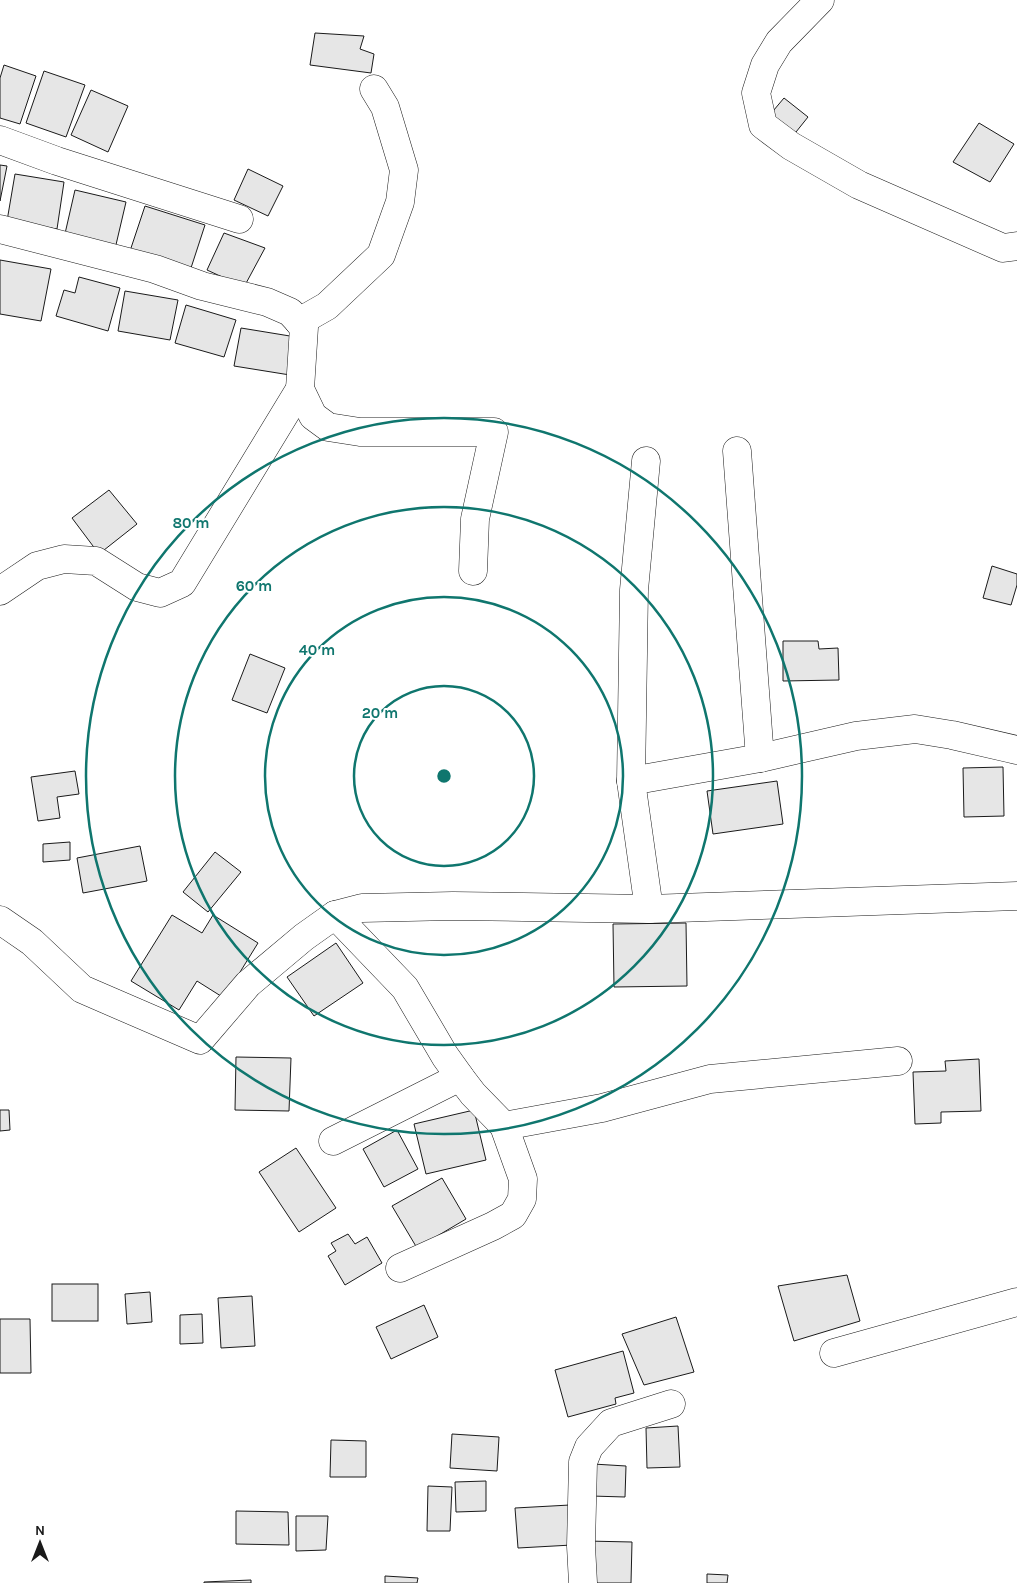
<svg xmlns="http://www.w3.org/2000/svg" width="1017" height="1583" font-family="Karla,sans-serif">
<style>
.building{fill:#e6e6e6;stroke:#1a1a1a}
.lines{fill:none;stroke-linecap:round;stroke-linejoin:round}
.minor-casing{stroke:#1a1a1a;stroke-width:29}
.minor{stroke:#fff;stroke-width:28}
.ring{fill:none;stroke:#0f766e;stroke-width:2.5}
.centre{fill:#0f766e;stroke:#fff;stroke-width:2.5}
.ring-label{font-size:15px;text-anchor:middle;font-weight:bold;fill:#0f766e;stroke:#fff;stroke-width:4;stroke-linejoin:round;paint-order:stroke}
</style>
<rect width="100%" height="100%" fill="#fff"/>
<g class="building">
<polygon points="315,33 364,36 360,49 374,54 371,73 310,65"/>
<polygon points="4,65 36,76 20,124 0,118 0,78"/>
<polygon points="44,71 85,85 66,137 26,123"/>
<polygon points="91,90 128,106 108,152 71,135"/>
<polygon points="784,98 808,117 792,137 768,117"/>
<polygon points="979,123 1014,144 990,182 953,162"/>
<polygon points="0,165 7,166 0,201"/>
<polygon points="248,169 283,186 268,216 234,200"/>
<polygon points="15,174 64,182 57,229 7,221"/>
<polygon points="75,190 126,202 115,249 64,238"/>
<polygon points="145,206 205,225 190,271 130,251"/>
<polygon points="224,233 265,248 244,287 207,270"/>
<polygon points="0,260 51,269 41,321 0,314"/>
<polygon points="79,277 120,288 108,331 56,316 64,290 75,293"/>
<polygon points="125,291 178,300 170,340 118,331"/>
<polygon points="186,305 236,320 224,357 175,343"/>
<polygon points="241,328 296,337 290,375 234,366"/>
<polygon points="109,490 137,524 99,554 72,518"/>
<polygon points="992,566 1017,574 1017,585 1011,605 983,598"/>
<polygon points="783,641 818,641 819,649 838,648 839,680 783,681"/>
<polygon points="250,654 285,668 267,713 232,700"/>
<polygon points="1003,767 1004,816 964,817 963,768"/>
<polygon points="75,771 79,794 57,797 60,818 38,821 31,777"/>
<polygon points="777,781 783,824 713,834 707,791"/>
<polygon points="70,842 70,860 43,862 43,844"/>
<polygon points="140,846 147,881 83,893 77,858"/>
<polygon points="215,852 241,872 208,912 183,892"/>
<polygon points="172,915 202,933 213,915 258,943 224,998 197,981 179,1010 131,981"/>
<polygon points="686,923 687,986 614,987 613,924"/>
<polygon points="336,943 363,983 314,1016 287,977"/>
<polygon points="236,1057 291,1058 289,1111 235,1110"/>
<polygon points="979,1059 981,1111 941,1112 941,1123 915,1124 913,1072 946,1071 945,1061"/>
<polygon points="0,1110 9,1110 10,1130 0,1131"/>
<polygon points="474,1110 486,1160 426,1174 414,1124"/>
<polygon points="397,1130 418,1169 384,1187 363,1149"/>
<polygon points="296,1148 336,1208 299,1232 259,1172"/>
<polygon points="442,1178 466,1219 417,1248 392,1206"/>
<polygon points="348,1234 355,1244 367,1237 382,1263 345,1285 328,1256 336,1251 331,1243"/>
<polygon points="847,1275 860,1321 794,1341 778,1286"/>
<rect x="52" y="1284" width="46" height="37"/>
<polygon points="150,1292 152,1322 127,1324 125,1294"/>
<polygon points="252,1296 255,1346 221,1348 218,1298"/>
<polygon points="424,1305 438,1337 391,1359 376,1327"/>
<polygon points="202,1314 203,1343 180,1344 180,1315"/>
<polygon points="676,1317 694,1372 644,1385 622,1334"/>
<polygon points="0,1319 30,1319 31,1373 0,1373"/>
<polygon points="623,1351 634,1393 615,1398 616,1404 568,1417 555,1370"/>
<polygon points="678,1426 680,1467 647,1468 646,1428"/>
<polygon points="452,1434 499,1437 497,1471 450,1468"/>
<polygon points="331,1440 366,1441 366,1477 330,1477"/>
<polygon points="593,1464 626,1466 625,1497 591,1496"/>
<polygon points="486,1481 486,1511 456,1512 455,1482"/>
<polygon points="428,1486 452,1487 450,1531 427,1531"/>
<polygon points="570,1505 572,1545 518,1548 515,1508"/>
<polygon points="236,1511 288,1512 289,1545 236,1544"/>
<polygon points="296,1516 328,1516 326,1550 296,1551"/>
<polygon points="586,1541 632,1542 631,1583 585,1583"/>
<polygon points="707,1574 728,1575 727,1583 707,1583"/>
<polygon points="385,1576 418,1578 417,1583 385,1583"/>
<polygon points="251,1580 251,1583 204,1583 204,1582"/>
</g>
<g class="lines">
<defs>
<g id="minor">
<polyline points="820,0 779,42 765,65 756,93 763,125 791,146 859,185 1003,248 1017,246"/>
<polyline points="0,140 57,161 239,219"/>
<polyline points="0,229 155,269 202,286 267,302 290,312 304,327 300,389 313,416 328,427 360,432 494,432 475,519 473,571"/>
<polyline points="299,322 327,306 381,255 400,202 404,170 385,107 374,89"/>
<polyline points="737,451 760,758"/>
<polyline points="646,461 634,590 631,781 649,909"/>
<polyline points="0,591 37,566 64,559 96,561 137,587 160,593 182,583 300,389"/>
<polyline points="631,781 760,758 856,736 915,729 952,735 1017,750"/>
<polyline points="335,915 405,988 445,1056 460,1077 473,1094 504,1126 523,1179 522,1199 513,1215 493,1226 400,1268"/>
<polyline points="0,920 32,942 82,989 200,1040 248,984 304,937 335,915 362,908 453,906 649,909 1017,896"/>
<polyline points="504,1126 602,1108 710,1079 898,1061"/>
<polyline points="333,1141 460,1077"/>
<polyline points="834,1353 1017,1302"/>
<polyline points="583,1583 581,1546 583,1462 589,1447 611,1423 671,1404"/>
</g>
</defs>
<use href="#minor" class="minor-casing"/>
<use href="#minor" class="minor"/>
</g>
<g class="ring">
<circle cx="444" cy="776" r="90"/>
<circle cx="444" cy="776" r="179"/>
<circle cx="444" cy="776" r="269"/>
<circle cx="444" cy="776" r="358"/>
</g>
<circle cx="444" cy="776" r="8" class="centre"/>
<g class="ring-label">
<text x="191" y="528">80 m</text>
<text x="254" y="591">60 m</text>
<text x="317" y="655">40 m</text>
<text x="380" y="718">20 m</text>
</g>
<g transform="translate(40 1543)" stroke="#ffffff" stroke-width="4" paint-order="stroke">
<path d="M0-4L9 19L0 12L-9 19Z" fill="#1a1a1a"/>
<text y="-8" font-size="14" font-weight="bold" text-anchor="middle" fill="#1a1a1a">N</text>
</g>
</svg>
